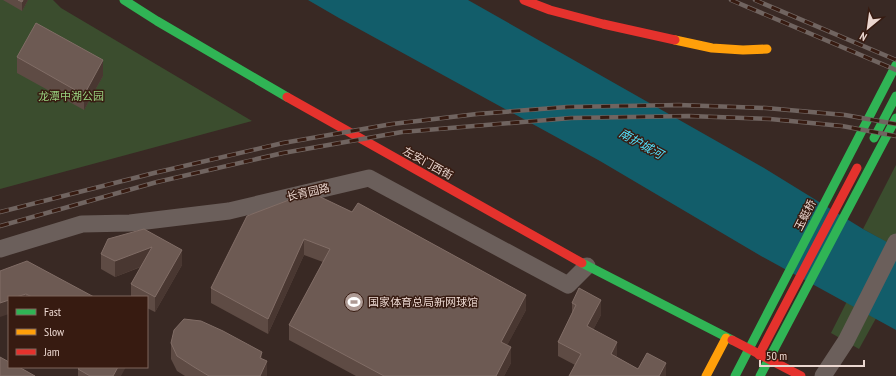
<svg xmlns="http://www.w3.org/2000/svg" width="896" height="376" font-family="'PT Sans Narrow','Noto Sans SC',sans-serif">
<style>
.green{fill:#3b4d2e}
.water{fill:#125d6a}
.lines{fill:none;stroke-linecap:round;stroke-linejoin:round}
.street{stroke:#6b5f5b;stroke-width:17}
.fast{stroke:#30b455;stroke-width:9}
.slow{stroke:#ff9f0a;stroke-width:9}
.jam{stroke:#e5322d;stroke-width:9}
.rail-casing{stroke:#706460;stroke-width:4.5}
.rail{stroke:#371b11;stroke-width:3;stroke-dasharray:9;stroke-linecap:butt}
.wall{fill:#5e4b44}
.shaded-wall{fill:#493731}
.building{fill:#6d5a53;stroke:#816d66}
.labels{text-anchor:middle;stroke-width:3;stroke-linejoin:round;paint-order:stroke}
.park-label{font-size:11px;fill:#98d17f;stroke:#371b11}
.street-label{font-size:11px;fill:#ebd7d0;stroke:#371b11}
.poi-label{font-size:11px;fill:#ebd7d0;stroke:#371b11;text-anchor:start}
.water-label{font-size:12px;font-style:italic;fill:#51e0fc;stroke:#371b11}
</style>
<rect width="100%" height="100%" fill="#392924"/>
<g class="green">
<polygon points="0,0 53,0 61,8 252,121 0,189"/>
<polygon points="896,165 896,282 859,349 831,333 879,238 863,229"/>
</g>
<polygon class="water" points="308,0 468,0 764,168 863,229 896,247 896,330 761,256 600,161 339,18"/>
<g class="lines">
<g class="street">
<polyline points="0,249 82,224 130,223 229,211 369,178 568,285 587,266"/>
<polyline points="823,376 846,341 896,242"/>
</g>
<g class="fast">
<polyline points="124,0 157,21 287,97"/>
<polyline points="874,138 896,96"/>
<polyline points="582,263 732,340"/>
<polyline points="735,376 896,65"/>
<polyline points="760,376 896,118"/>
</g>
<g class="slow">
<polyline points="675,40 712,48 743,50 767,49"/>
<polyline points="706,376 726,338"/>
</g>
<g class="jam">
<polyline points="524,0 550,10 603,24 675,40"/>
<polyline points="287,97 582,263"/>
<polyline points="732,340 801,376"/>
<polyline points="759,355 857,168"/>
</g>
<defs>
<g id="rail">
<polyline points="731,0 896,70"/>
<polyline points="755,0 896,60"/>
<polyline points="0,212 154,173 283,143 392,124 477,114 567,107 679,105 766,108 845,115 896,124"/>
<polyline points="0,226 157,182 283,153 402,132 571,118 689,116 770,119 842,126 896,136"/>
</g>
</defs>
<use href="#rail" class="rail-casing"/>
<use href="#rail" class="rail"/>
</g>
<g class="wall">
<polygon points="3,0 28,0 22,11"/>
<polygon points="17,57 103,76 84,110 17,73"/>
<polygon points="247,216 526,310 507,345 511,363 504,376 356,376 289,340 289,325 323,262 304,255 268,334 211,303 211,288"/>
<polygon points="101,254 182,265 155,312 147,308 147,297 131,297 131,284 141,267 115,277 101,269"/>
<polygon points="0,271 94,297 9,297"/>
<polygon points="572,303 601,315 593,330 617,357 638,369 666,376 575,365 558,356 558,342 572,313"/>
<polygon points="171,343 262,359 267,376 185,376 177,371 171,359"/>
<polygon points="78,369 121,376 78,376"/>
</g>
<g class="shaded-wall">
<polygon points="23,0 28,0 22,11 22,2"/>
<polygon points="103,60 103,76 84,110 84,95"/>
<polygon points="304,239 304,255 268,334 268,319"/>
<polygon points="152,247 152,262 115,277 115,261"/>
<polygon points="182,250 182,265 155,312 155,297"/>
<polygon points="26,294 26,297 16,297"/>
<polygon points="526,295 526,310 501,357 501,342"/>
<polygon points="9,300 9,314 0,317 0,303"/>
<polygon points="601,300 601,315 587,341 587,326"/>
<polygon points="617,342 617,357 611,354"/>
<polygon points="511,347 511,363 504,376 496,376"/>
<polygon points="262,352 262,367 260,358"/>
<polygon points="267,361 267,376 260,376"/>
<polygon points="666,363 666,376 659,376"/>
<polygon points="118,367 126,367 121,376 113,376"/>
</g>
<g class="building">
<polygon points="18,0 23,0 22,2"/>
<polygon points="36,23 103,60 84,95 17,57"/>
<polygon points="310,192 352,212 358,203 526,295 501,342 511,347 496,376 384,376 289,325 330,249 304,239 268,319 211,288 247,216"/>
<polygon points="144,229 182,250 155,297 131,284 152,247 115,261 101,254 108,239"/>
<polygon points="27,261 94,297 32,297 26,294 16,297 9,297 9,300 0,303 0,271"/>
<polygon points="579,288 601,300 587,326 617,342 611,354 638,369 647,353 666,363 659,376 569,376 581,354 558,342 576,305 572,303"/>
<polygon points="184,319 201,321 223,331 262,352 260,358 267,361 260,376 209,376 194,367 177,356 171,343 174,330"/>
<polygon points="0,357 9,362 9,367 19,367 35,376 0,376"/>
<polygon points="80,367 118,367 113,376 90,376 78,369"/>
</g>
<defs>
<symbol id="stadium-disc" viewBox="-11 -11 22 22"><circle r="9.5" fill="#ad9a94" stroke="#371b11"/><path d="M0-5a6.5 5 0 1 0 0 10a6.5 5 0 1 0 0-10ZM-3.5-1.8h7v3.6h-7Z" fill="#fff"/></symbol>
</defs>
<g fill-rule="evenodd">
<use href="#stadium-disc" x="343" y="291" width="22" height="22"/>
</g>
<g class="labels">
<g class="park-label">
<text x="71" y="100">龙潭中湖公园</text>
</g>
<g class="street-label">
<text transform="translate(428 163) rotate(29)" y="4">左安门西街</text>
<text transform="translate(308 192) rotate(-13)" y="4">长青园路</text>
<text transform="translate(805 215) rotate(-63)" y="4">玉蜓桥</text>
</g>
<g class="poi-label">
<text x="368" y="306">国家体育总局新网球馆</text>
</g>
<g class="water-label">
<text transform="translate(641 144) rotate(29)" y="4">南护城河</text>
</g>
</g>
<rect x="8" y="296" width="140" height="72" fill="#371b11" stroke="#7f665d"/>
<rect x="16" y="309" width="20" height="6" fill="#30b455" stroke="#7f665d"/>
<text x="44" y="316" font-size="12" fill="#ebd7d0">Fast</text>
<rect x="16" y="329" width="20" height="6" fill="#ff9f0a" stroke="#7f665d"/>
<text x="44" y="336" font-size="12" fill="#ebd7d0">Slow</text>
<rect x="16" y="349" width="20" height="6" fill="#e5322d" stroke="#7f665d"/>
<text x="44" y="356" font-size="12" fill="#ebd7d0">Jam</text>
<g transform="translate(868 28) rotate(209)" stroke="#371b11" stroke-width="3" paint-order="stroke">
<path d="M0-3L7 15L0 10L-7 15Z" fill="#ebd7d0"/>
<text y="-6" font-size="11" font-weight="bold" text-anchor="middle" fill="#ebd7d0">N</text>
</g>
<path d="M760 360v6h104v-6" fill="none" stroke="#ebd7d0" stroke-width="2"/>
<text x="766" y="360" font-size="12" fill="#ebd7d0" stroke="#371b11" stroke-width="3" paint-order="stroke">50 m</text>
</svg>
